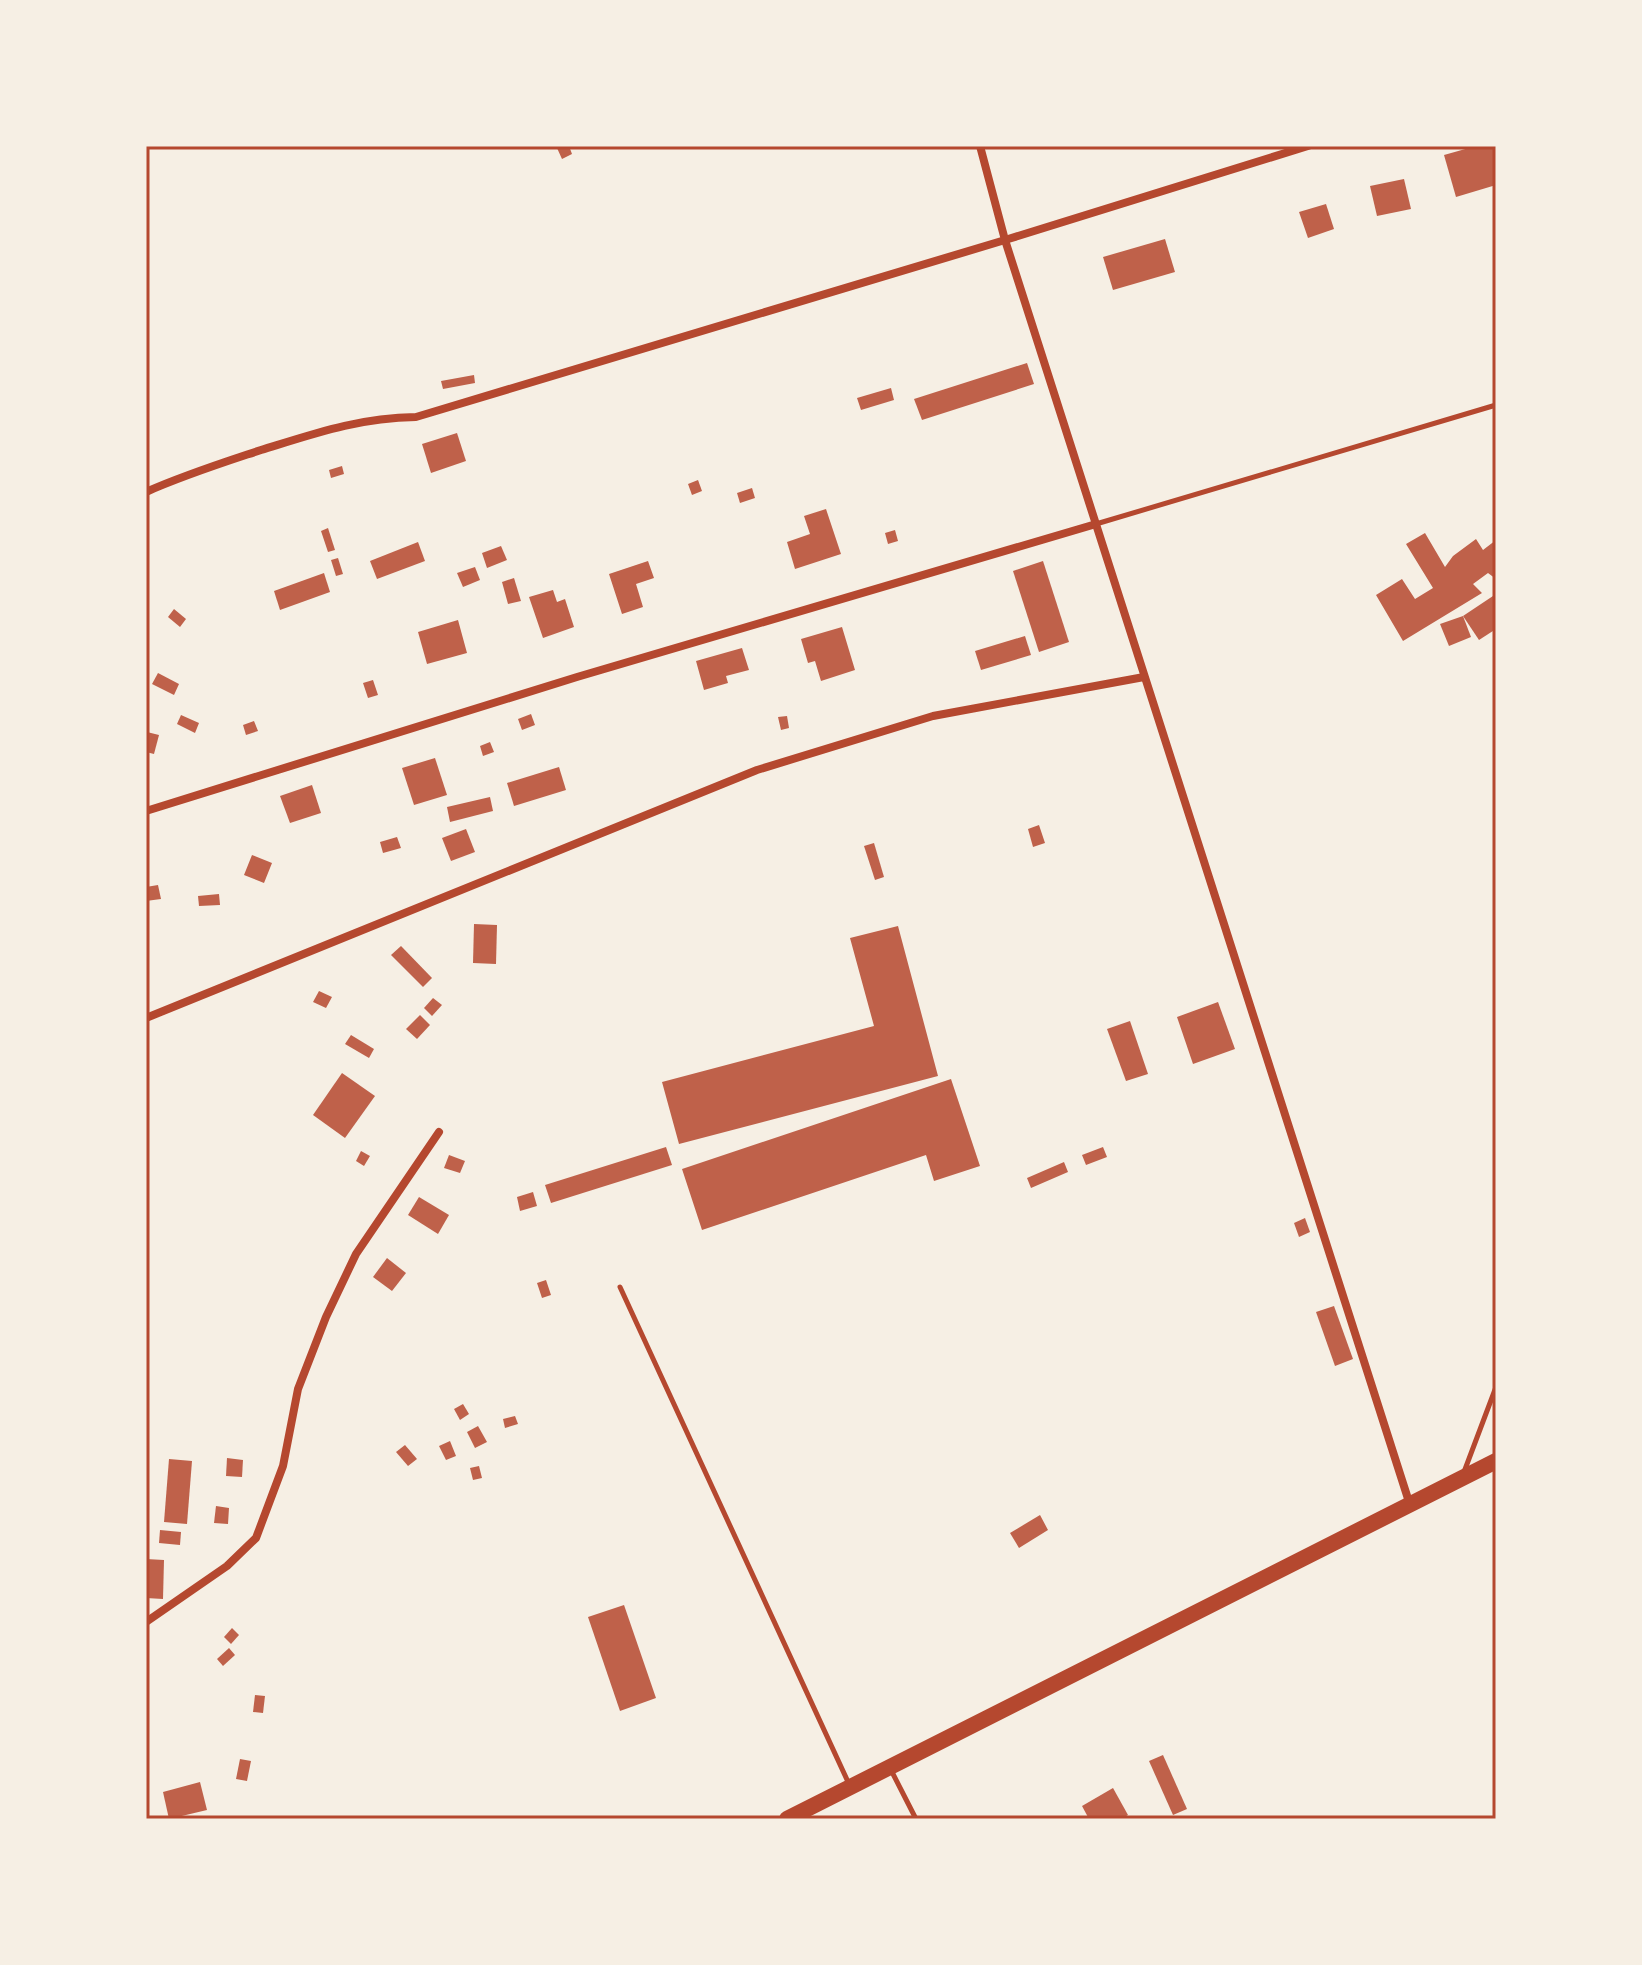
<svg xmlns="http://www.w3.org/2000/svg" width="1642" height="1965" font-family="'IBM Plex Sans',sans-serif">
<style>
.building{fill:#bf614a}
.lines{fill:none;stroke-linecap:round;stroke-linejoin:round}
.service{stroke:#b5482f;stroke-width:5}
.minor{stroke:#b5482f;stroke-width:8}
.primary{stroke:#b5482f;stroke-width:16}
.neatline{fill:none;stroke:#b5482f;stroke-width:3}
</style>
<rect width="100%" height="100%" fill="#f6efe4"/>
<g class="building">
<polygon points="561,146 569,146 572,154 562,159 557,148"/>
<polygon points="1476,146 1495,146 1496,185 1456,197 1444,155"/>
<polygon points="1404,179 1411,209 1377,216 1370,186"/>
<polygon points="1326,204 1334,229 1308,238 1299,212"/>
<polygon points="1165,239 1175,272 1113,290 1103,257"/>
<polygon points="1027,363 1034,384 922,420 914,399"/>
<polygon points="474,375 475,383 443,389 441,381"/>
<polygon points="891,388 894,400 861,410 857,398"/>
<polygon points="457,433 466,461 431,473 422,444"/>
<polygon points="342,466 344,474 331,478 329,470"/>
<polygon points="698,480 702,491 692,495 688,484"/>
<polygon points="752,488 755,498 740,503 737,493"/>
<polygon points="826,509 841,554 795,569 787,542 810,534 804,516"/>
<polygon points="328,528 335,550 328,552 321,531"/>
<polygon points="895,530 898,541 888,544 885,533"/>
<polygon points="1425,533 1445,567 1453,556 1476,539 1483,550 1496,540 1496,579 1488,573 1473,584 1482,593 1403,641 1376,595 1402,579 1415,599 1433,588 1406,544"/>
<polygon points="418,542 425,561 377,579 370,561"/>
<polygon points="501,546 507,560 487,568 482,553"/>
<polygon points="338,558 343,574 336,576 331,560"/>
<polygon points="648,561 654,578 636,584 643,607 622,614 609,574"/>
<polygon points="1043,561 1069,642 1039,652 1013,571"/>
<polygon points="475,567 480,580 463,587 457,573"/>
<polygon points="324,573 330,592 280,610 274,591"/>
<polygon points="514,578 521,601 508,604 502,582"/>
<polygon points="553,590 557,602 565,599 574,627 543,638 529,597"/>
<polygon points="1496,594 1496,629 1479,640 1463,616"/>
<polygon points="174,609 186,619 180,627 168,617"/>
<polygon points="1463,616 1471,637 1449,646 1440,624"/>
<polygon points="458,620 467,653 427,664 418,632"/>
<polygon points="842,627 855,670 821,681 815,661 808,663 801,639"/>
<polygon points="1025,636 1031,655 981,670 975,651"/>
<polygon points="742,648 749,670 726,676 728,683 704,690 696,661"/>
<polygon points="158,673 179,684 174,695 152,684"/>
<polygon points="373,680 378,695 368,698 363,683"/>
<polygon points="531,714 535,725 522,730 518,719"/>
<polygon points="181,715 199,723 195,733 177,724"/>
<polygon points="787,716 789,728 781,730 778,717"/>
<polygon points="254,721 258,731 246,735 243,725"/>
<polygon points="147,732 159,735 154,754 146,752"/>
<polygon points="490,742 494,752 483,756 480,746"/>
<polygon points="435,758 447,795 414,805 402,768"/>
<polygon points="559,767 566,790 514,806 507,783"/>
<polygon points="312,785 321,813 290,823 280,796"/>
<polygon points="490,797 493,811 450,822 447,807"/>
<polygon points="1039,825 1045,843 1033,847 1028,829"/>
<polygon points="466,829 475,852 451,861 442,838"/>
<polygon points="397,837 401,848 383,853 380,842"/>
<polygon points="874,843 884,877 875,880 864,846"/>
<polygon points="252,855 272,863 264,883 244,875"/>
<polygon points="158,885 161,899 146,901 146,887"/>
<polygon points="219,894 220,905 199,906 198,896"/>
<polygon points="474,924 497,925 496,964 473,963"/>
<polygon points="898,926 938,1076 679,1144 662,1082 874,1026 850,938"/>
<polygon points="401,946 432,978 423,987 391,955"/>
<polygon points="319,991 332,997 326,1008 313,1002"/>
<polygon points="433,998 442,1005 432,1016 424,1008"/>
<polygon points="1218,1002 1235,1049 1193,1064 1177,1017"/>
<polygon points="420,1015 430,1025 417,1039 406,1029"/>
<polygon points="1130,1021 1148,1074 1126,1081 1107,1029"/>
<polygon points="351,1035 374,1049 369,1058 345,1044"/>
<polygon points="342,1073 375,1096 345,1138 313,1115"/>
<polygon points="951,1079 980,1166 934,1181 926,1155 702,1230 682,1169"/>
<polygon points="666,1147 672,1165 551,1203 545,1185"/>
<polygon points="1103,1147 1107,1157 1086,1165 1082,1155"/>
<polygon points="361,1151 370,1156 364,1166 356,1161"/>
<polygon points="449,1155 465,1161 460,1173 444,1168"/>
<polygon points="1064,1162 1068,1172 1031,1188 1027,1178"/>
<polygon points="533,1192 537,1206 520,1211 517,1197"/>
<polygon points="419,1197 449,1215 438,1234 408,1215"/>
<polygon points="1305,1218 1310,1232 1299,1237 1294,1223"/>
<polygon points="387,1258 406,1273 392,1291 373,1277"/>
<polygon points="546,1280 551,1295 542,1298 537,1283"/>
<polygon points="1334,1306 1353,1359 1335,1366 1316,1312"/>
<polygon points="463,1404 469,1414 460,1420 454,1409"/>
<polygon points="515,1416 518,1424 505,1428 503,1419"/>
<polygon points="478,1426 487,1442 475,1448 467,1432"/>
<polygon points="450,1441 456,1456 446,1460 439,1446"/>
<polygon points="405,1445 417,1459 408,1466 396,1452"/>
<polygon points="227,1458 243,1460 242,1477 226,1476"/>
<polygon points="169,1459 192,1461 187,1524 164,1522"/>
<polygon points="479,1466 482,1478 473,1480 470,1468"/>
<polygon points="216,1506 229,1508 228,1524 214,1523"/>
<polygon points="1040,1515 1048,1530 1019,1548 1010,1533"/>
<polygon points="160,1530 181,1532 180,1545 159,1543"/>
<polygon points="146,1559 164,1560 163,1599 146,1598"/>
<polygon points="624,1605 656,1698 620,1711 588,1617"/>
<polygon points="232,1628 239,1635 231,1644 224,1637"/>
<polygon points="229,1648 235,1655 223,1666 217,1659"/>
<polygon points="255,1695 265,1696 263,1713 253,1712"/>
<polygon points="1163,1755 1187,1809 1173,1815 1149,1761"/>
<polygon points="240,1759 251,1761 247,1781 236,1779"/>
<polygon points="200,1782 207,1810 169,1819 163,1792"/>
<polygon points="1113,1788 1128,1815 1121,1819 1089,1819 1082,1806"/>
</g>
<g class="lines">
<g class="service">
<polyline points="1096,524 1496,405"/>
<polyline points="620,1287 849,1784"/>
<polyline points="1464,1472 1496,1387"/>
<polyline points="891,1770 916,1819"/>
</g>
<g class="minor">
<polyline points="980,146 1005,240 1410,1505"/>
<path d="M146,492C184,475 222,463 261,450C316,433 358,418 416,417L1005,240L1308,146"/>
<polyline points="146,811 577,677 1096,524"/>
<polyline points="146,1018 757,770 933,716 1144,677"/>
<polyline points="146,1622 227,1566 256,1538 283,1466 298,1389 326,1317 356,1254 439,1132"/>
</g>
<polyline class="primary" points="787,1819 1496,1461"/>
</g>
<rect width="1642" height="1965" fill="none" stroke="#f6efe4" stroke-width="296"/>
<rect x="148" y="148" width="1346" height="1669" class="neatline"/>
</svg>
